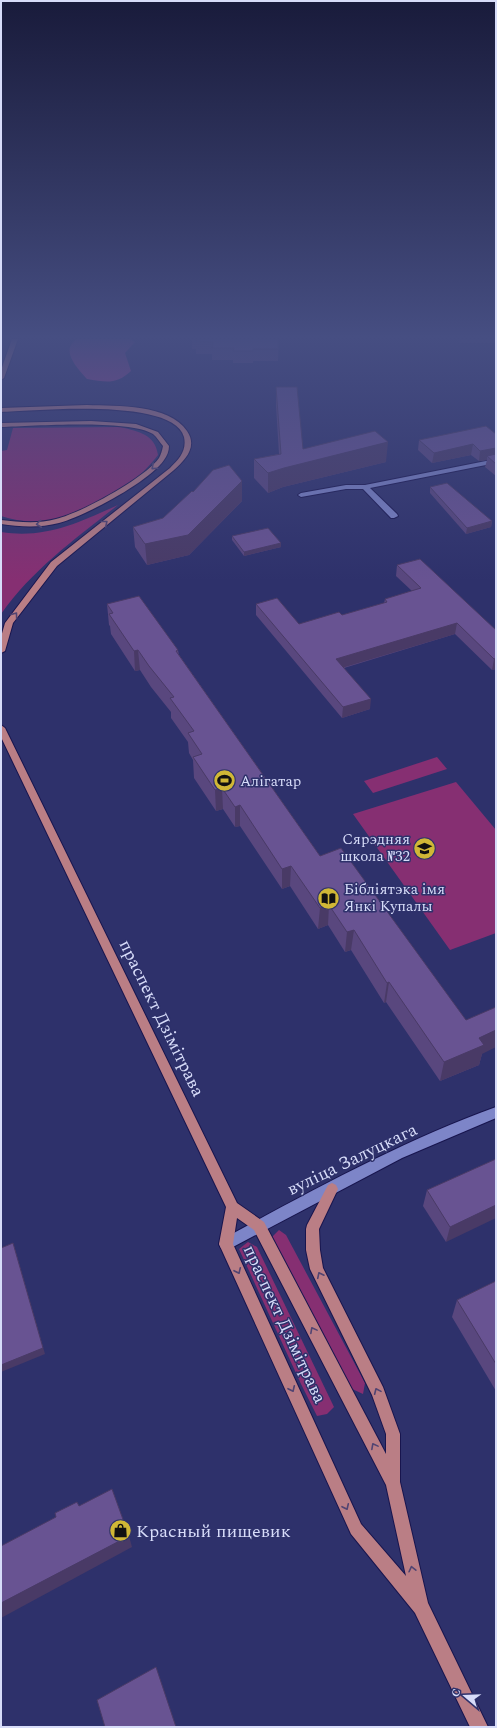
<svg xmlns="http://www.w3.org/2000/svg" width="497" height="1728" font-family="Spectral,serif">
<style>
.green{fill:#862f72}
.forest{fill:#a7438f}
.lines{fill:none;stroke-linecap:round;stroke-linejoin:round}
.street-casing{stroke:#18154e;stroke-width:2}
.primary-casing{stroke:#18154e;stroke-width:2}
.street{fill:#7d85c8;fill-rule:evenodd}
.primary{fill:#ba7e85;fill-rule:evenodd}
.wall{fill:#59477e}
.shaded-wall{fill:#493a66}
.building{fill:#685392;stroke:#493a66}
.oneway{stroke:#514472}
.labels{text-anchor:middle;stroke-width:3;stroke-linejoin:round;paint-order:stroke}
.poi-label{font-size:15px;fill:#d7dcf9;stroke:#2e316b;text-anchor:start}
.near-street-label{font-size:18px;fill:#d7dcf9;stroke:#2e316b}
.near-poi-label{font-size:18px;fill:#d7dcf9;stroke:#2e316b;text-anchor:start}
</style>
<rect width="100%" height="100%" fill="#2e316b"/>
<g class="green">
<path d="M121,427C139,432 155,434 158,455C154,460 149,466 144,471C125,488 81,514 55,519C37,523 18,522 1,516V451L7,450L13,428Z"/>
<path d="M118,505C75,539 33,569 1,614V532C45,539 78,523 118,505Z"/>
<polygon points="437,757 447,769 373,793 364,781"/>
<polygon points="456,782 496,830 496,933 450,950 353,814"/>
<polygon points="279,1230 286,1235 365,1383 363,1394 350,1388 272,1237"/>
<polygon points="248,1242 257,1247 334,1407 327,1414 317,1416 301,1384 239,1249"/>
</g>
<path class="forest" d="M76,339H130L135,342L125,353L131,371C116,385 106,382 87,379C80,371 67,358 70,347C71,344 74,341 76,339Z"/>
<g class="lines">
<defs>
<g id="street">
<polygon points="496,459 496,463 370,488 397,514 398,516 394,518 391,518 363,489 346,489 301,497 298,495 301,493 346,485 365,485"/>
<path d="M496,1107V1118L402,1158L231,1248L226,1250L221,1248L219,1244L221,1240C309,1192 402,1141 496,1107Z"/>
</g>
<g id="primary">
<polygon points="12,339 18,339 4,378 1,380 1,370"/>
<path d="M87,405C117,406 169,404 187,431C198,447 185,460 174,470L57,566L13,623L5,651L1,653V637L5,623L51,562L170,468C179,459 187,451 184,437C173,397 34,411 1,412V408Z"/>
<path d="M91,421L136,424L158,432L169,446C169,451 167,456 164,460C149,482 85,516 59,523C40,528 20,527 1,524V520C19,522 38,524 56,519C81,513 145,478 159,458C161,454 162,451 163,446C160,443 157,437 153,434C129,419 33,426 1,427V423Z"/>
<path d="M1,725L5,728L237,1203L264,1222L386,1454V1434L372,1395L310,1269L306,1250V1229L307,1225L328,1185L332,1183L336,1185L338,1189L319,1229L320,1250L323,1268L383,1387L400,1434V1482L428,1603L488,1727H470L415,1613L351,1534L219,1244L226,1207L1,737ZM237,1218L254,1230L386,1485L406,1576L361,1524L233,1244Z"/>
</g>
</defs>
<use href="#street" class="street-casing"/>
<use href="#primary" class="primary-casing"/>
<use href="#street" class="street"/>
<use href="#primary" class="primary"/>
</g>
<g class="wall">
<polygon points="192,339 279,339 278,361 253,361 253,363 233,363 233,360 212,360 212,354 196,354 196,349 192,349"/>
<polygon points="459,339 496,339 496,343 460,343"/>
<polygon points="276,387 303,449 386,462 283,487 268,493 254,478 254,459 279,454 276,406"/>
<polygon points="496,434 496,476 485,467 487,460 479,461 471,455 432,463 418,450 419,440"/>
<polygon points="242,481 242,501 189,555 147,565 135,547 133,527 163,518 193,492"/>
<polygon points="430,487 492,521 491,527 466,534 430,493"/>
<polygon points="232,536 281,543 281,547 244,556 232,540"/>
<polygon points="397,565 496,630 496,669 492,670 455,634 344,668 370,709 342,718 256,615 256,604 299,624 342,615 384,603 385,599 412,591 396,576"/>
<polygon points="107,604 178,650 179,655 320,856 482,1054 479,1065 440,1081 386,1002 384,1003 351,950 345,952 328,925 318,929 290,886 282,889 240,826 235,827 223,809 216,811 194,778 193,760 189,753 188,742 171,718 171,712 151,687 140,670 135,671 111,634 110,626 109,625"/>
<polygon points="496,1159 446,1242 423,1206 427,1190"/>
<polygon points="496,1281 496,1391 452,1317 457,1300"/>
</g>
<g class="shaded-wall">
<polygon points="388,442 386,462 283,487 268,493 268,473 284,468"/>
<polygon points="473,444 471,455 432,463 434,453"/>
<polygon points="496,448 496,458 487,456 487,460 479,461 480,451"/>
<polygon points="242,481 242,501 189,555 147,565 145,544"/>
<polygon points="492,521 491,527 466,534 467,528"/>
<polygon points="281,543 281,547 244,556 244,552"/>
<polygon points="457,623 455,634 335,670 336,659"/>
<polygon points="138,650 140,670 135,671 134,651"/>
<polygon points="496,658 496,669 492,670 494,659"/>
<polygon points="371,699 370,709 342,718 343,707"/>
<polygon points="222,788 223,809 216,811 215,790"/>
<polygon points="240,805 240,826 235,827 235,807"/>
<polygon points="291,866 290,886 282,889 282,869"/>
<polygon points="329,905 328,925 318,929 320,908"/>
<polygon points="354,930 351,950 345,952 347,932"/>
<polygon points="389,982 386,1002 384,1003 387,983"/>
<polygon points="496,1030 496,1047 482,1054 479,1065 440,1081 444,1062 479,1038"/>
<polygon points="496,1205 496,1218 446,1242 450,1227"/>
<polygon points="13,1243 45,1354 1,1372 1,1365"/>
<polygon points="129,1536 132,1547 1,1618 1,1603"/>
</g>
<g class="building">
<polygon points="196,339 278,339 278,349 253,349 253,351 233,351 234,348 212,348 213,342 196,341"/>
<polygon points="276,387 297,387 303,449 375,431 388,442 284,468 268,473 254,459 281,454"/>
<polygon points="486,426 496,434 496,448 480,451 473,444 434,453 419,440"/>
<polygon points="496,454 496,464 487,456"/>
<polygon points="229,465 242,481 188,535 145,544 133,527 163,518 192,491 193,492 213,470"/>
<polygon points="447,483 492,521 467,528 430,487"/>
<polygon points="268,528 281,543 244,552 232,536"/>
<polygon points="420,559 496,630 496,658 494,659 457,623 336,659 371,699 343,707 256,604 277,598 299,624 339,612 342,615 387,602 385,599 421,588 397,565"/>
<polygon points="139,596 178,650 176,651 320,856 341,848 466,1020 496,1007 496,1030 479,1038 484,1045 444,1062 389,982 387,983 354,930 347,932 329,905 320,908 291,866 282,869 240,805 235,807 222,788 215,790 193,757 202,754 188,733 194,731 170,698 174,697 149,666 138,650 134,651 109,614 113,613 107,604"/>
<polygon points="496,1159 496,1205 450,1227 427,1190"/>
<polygon points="13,1243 43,1348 1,1365 1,1248"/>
<polygon points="496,1281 496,1364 457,1300"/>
<polygon points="112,1489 129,1536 1,1603 1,1546 56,1517 55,1513 77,1502 79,1506"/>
<polygon points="156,1667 176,1727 105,1727 97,1700"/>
</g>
<defs><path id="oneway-chevron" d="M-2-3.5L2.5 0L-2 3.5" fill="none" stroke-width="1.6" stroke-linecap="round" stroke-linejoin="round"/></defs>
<g class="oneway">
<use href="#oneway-chevron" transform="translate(154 467) rotate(138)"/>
<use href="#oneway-chevron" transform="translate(105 523) rotate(-39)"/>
<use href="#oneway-chevron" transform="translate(39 524) rotate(173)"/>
<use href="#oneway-chevron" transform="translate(15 615) rotate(-54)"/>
<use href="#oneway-chevron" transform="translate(238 1271) rotate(65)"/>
<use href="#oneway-chevron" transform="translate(320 1275) rotate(-116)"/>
<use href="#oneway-chevron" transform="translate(313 1330) rotate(-118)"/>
<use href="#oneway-chevron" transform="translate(292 1389) rotate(65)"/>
<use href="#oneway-chevron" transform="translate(377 1391) rotate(-114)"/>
<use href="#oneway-chevron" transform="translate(374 1446) rotate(-118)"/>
<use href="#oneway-chevron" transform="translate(346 1507) rotate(65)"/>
<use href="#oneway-chevron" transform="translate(412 1569) rotate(-103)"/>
</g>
<linearGradient id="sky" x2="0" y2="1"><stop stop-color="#191b3b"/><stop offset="0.58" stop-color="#464e82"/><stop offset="1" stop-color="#464e82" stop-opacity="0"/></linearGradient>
<rect width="497" height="581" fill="url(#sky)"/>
<defs>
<symbol id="stadium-disc" viewBox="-11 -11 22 22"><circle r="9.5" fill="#d0b736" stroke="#2e316b"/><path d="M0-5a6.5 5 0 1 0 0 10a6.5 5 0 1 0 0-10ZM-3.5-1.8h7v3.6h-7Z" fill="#111"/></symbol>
<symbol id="school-disc" viewBox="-11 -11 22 22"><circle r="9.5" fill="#d0b736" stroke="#2e316b"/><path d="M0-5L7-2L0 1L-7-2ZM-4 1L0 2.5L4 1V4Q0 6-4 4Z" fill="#111"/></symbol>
<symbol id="library-disc" viewBox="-11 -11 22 22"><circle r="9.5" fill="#d0b736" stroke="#2e316b"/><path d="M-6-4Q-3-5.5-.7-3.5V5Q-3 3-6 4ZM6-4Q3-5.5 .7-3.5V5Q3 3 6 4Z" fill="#111"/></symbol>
<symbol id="shop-disc" viewBox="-11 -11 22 22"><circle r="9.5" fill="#d0b736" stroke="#2e316b"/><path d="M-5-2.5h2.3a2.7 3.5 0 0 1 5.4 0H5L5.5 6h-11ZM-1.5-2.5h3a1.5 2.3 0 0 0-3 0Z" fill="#111"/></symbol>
</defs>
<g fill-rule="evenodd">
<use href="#stadium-disc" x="212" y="768" width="25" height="25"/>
<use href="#school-disc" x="412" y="836" width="25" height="25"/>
<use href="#library-disc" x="316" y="886" width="25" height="25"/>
<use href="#shop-disc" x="108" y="1518" width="25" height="25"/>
</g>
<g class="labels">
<g class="poi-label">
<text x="240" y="786">Алігатар</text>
<text x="410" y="844" text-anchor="end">Сярэдняя<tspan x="410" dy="17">школа №32</tspan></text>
<text x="344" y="894">Бібліятэка імя<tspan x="344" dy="17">Янкі Купалы</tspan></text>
</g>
<g class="near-street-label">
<text transform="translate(162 1018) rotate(64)" y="6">праспект Дзімітрава</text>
<text transform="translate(352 1159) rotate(-26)" y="6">вуліца Залуцкага</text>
<text transform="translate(285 1324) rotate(65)" y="6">праспект Дзімітрава</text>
</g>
<g class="near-poi-label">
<text x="136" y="1537">Красный пищевик</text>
</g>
</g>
<rect width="497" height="1728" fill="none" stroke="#d7dcf9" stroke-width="4"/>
<g transform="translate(465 1696) rotate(289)" stroke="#2e316b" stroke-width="3" paint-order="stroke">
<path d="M0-3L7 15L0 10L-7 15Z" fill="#d7dcf9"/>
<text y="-6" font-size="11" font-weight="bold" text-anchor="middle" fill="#d7dcf9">С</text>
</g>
</svg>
